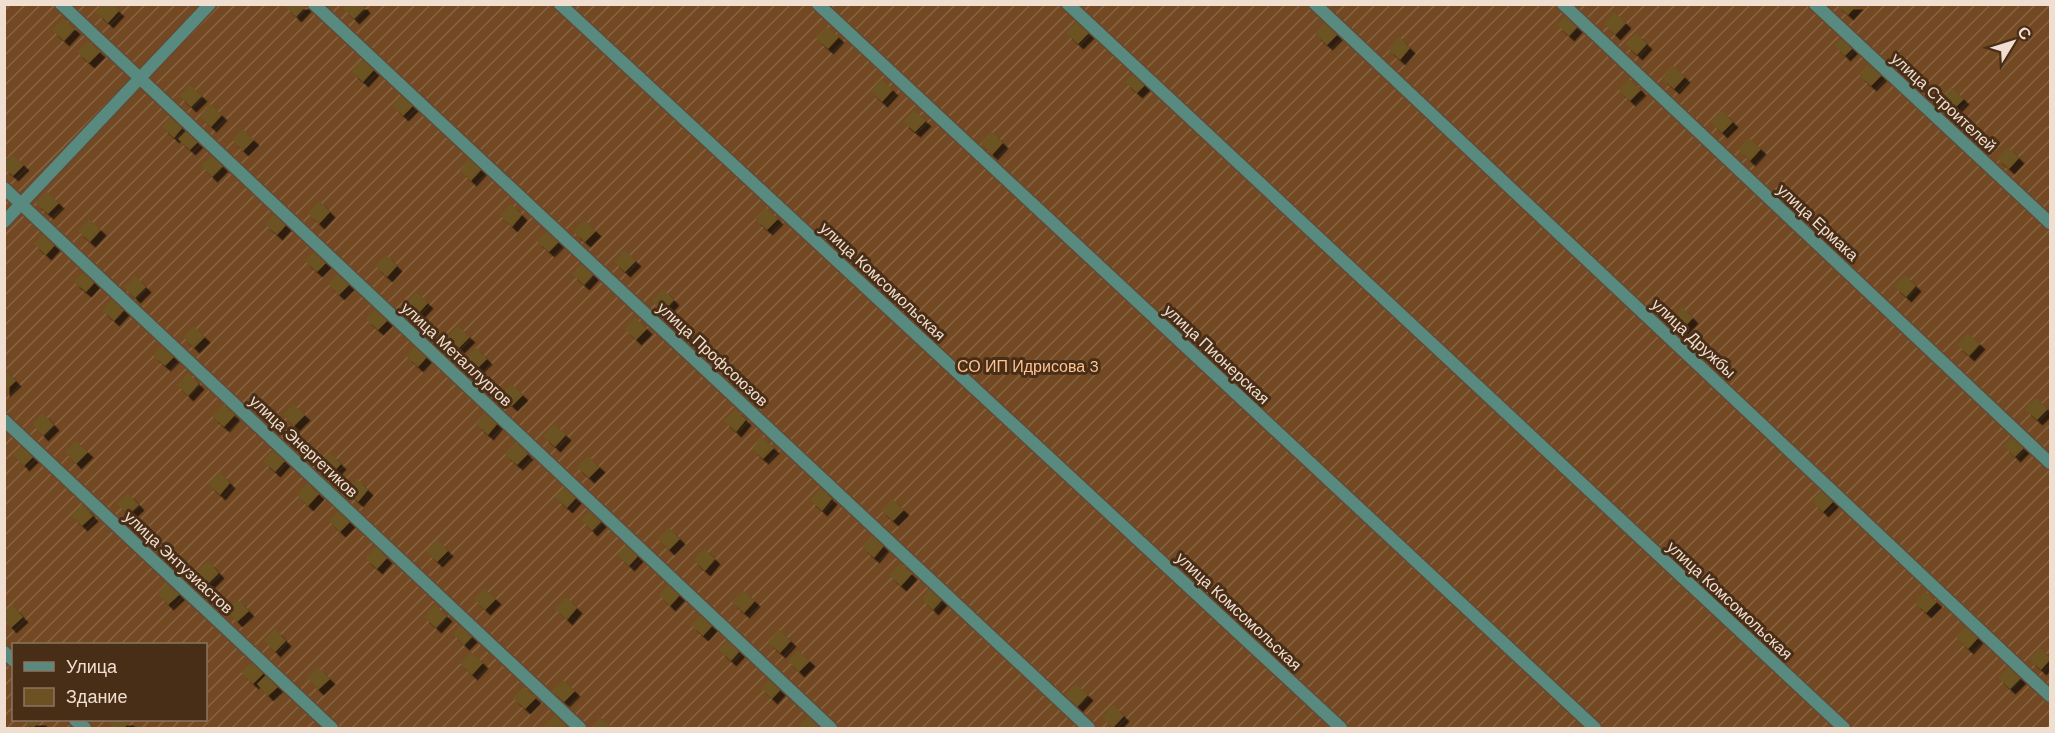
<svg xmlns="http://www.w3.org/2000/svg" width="2055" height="733" font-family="'DM Sans',sans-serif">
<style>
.garden{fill:url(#garden-furrows);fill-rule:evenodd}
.building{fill:#6c5222;filter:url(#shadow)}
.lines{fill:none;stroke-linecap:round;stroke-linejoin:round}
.street-casing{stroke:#644a35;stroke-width:15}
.street{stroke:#588a80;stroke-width:12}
.labels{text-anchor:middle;stroke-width:6;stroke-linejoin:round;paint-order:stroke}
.street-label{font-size:16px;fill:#f0ded1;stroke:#492e17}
.park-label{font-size:16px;fill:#ffc494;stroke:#492e17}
</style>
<defs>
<pattern id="garden-furrows" width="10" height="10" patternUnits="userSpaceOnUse" patternTransform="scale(1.5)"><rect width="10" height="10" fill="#734923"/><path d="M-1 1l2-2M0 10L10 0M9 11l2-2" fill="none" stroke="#876342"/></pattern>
<filter id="shadow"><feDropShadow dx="5.5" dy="5.5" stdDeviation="0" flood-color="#0009"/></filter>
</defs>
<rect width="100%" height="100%" fill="#492e17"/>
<path class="garden" d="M4,5H2050V728H5ZM14,644H206V720H14Z"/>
<g class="building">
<polygon points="103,4 111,4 119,11 108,23 96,12"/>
<polygon points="286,4 308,4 296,17 285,6"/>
<polygon points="346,4 362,4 365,8 354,19 343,8"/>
<polygon points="1836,4 1858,4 1848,15"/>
<polygon points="1614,12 1626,23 1615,35 1604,24"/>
<polygon points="1568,13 1580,24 1569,36 1557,25"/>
<polygon points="63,18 75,29 64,41 52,30"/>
<polygon points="1077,22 1089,33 1078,44 1066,33"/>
<polygon points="1326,23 1338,34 1327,45 1315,34"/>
<polygon points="827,27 839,37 828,49 816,38"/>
<polygon points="1636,33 1647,44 1637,55 1625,44"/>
<polygon points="1844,34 1856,45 1845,56 1834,45"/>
<polygon points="1399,37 1410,48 1400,60 1388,49"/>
<polygon points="88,41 100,52 89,63 77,52"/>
<polygon points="362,59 374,70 363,82 351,71"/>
<polygon points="1870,64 1882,75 1871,86 1859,75"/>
<polygon points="1673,66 1685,77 1674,89 1662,78"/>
<polygon points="1136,71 1148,82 1137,93 1125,82"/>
<polygon points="881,79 893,90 882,102 870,91"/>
<polygon points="1629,79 1641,90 1630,101 1619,90"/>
<polygon points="190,85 202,96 191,107 179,96"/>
<polygon points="1952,88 1964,99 1953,110 1941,99"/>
<polygon points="402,94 414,105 403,116 392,105"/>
<polygon points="210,104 222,115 211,127 200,116"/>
<polygon points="914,110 926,121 915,132 903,122"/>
<polygon points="1722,111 1733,122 1722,133 1711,122"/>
<polygon points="173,115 184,126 174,138 162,127"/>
<polygon points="189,128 201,139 190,150 178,139"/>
<polygon points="242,129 254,140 243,151 232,140"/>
<polygon points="992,132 1003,143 992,155 981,143"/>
<polygon points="1749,138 1761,149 1750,161 1738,149"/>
<polygon points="2008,147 2019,158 2009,169 1997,158"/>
<polygon points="12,154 24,165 13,176 4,168 4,161"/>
<polygon points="212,154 223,166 212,177 201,166"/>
<polygon points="470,158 482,169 471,181 460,170"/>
<polygon points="47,192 59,203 48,214 36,203"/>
<polygon points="319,201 330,212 319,224 308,213"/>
<polygon points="511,204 522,215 512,227 500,215"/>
<polygon points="766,208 778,219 767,230 755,219"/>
<polygon points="276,212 288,223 277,235 265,224"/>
<polygon points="89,219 101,230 90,242 78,231"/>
<polygon points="584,220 596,231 585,242 574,232"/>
<polygon points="548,230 560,241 549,252 537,241"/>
<polygon points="45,233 56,244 46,255 34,244"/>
<polygon points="316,250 328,261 317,272 305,261"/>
<polygon points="624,250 636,261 625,272 614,262"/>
<polygon points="386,255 397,266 387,277 375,266"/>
<polygon points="583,262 595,273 584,285 572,274"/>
<polygon points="85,270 96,281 86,292 74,282"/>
<polygon points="338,273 350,284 339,295 328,284"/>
<polygon points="1905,275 1916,286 1906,297 1894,286"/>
<polygon points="135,276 146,287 135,298 124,287"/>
<polygon points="663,289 674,300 663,312 652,301"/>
<polygon points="416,292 428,303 417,315 405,304"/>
<polygon points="113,298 125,309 114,321 102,310"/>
<polygon points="1682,307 1693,318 1682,330 1671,319"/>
<polygon points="377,308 389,319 378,330 366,319"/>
<polygon points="635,317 647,329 636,340 625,329"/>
<polygon points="193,326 205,337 194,348 183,337"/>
<polygon points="458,326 470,337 459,348 447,337"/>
<polygon points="1968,333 1980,344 1969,356 1957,345"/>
<polygon points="164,344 176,355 165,366 153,355"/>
<polygon points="417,344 429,355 418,367 406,356"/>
<polygon points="475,347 487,359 476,370 465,359"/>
<polygon points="4,369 16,381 4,392"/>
<polygon points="188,373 199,384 188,396 177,385"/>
<polygon points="511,384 523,395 512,406 500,395"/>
<polygon points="2036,398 2048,409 2037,420 2025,409"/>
<polygon points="293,404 305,415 294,426 283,415"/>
<polygon points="223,405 235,415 224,427 212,416"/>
<polygon points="735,409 746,420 736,432 724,421"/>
<polygon points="487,412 498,423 488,435 476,424"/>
<polygon points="43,413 54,425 43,436 32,424"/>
<polygon points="554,424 566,435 555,447 543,436"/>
<polygon points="2015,435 2026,446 2015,457 2004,446"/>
<polygon points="762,437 774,448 763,459 752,449"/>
<polygon points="76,441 88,452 76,464 65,452"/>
<polygon points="24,443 35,455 24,466 13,454"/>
<polygon points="516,443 528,454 517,465 505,454"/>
<polygon points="274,449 286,460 275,472 263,461"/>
<polygon points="330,453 341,464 331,475 319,464"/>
<polygon points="588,456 600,467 589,478 577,467"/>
<polygon points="219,472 230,483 220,495 208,484"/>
<polygon points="357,479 368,490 358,502 346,491"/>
<polygon points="307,483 319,494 308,506 297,495"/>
<polygon points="566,486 577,497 567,508 555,497"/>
<polygon points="821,488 832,499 822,511 810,500"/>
<polygon points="1822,490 1834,501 1823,512 1812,501"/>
<polygon points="128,493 139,505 128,515 117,504"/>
<polygon points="892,499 904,510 893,521 881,510"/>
<polygon points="82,504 93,516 82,526 71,515"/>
<polygon points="592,509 603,520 592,531 581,520"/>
<polygon points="339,510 351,521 340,532 329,521"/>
<polygon points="669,528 680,539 669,550 658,539"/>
<polygon points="873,536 884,546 874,558 862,547"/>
<polygon points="437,540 448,551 437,562 426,551"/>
<polygon points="628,543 640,554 629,566 617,554"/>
<polygon points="376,547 387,558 377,569 365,558"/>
<polygon points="704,548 715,559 705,571 693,560"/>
<polygon points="208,561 219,573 208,584 196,572"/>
<polygon points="900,563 912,574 901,586 889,575"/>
<polygon points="168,582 180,594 168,605 157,593"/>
<polygon points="669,583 681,594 670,606 659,595"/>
<polygon points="932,587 944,598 933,610 922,599"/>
<polygon points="484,588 496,599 485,610 474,599"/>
<polygon points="743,590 755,601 744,613 732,602"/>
<polygon points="1925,591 1937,602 1926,613 1915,603"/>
<polygon points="566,597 577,608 567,620 555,608"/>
<polygon points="238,600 249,611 237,622 226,610"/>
<polygon points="12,605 23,617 11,628 4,620 4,612"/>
<polygon points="435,605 447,616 436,628 424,617"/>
<polygon points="702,613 714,624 703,636 691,625"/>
<polygon points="463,623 475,634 464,645 453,634"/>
<polygon points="1967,626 1979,637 1968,649 1956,637"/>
<polygon points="275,629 286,641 275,652 264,640"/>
<polygon points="779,630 791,641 780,653 768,642"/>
<polygon points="730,639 741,650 731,661 719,650"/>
<polygon points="2040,648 2050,658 2050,660 2041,670 2029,659"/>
<polygon points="798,650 810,661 799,672 788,661"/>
<polygon points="471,652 483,663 472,675 460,663"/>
<polygon points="253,661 264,673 253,684 241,672"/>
<polygon points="318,667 330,679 318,690 307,678"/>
<polygon points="2009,667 2021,678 2010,689 1998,678"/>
<polygon points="268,673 280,685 268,696 257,684"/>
<polygon points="772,676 783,687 772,699 761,688"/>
<polygon points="563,680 575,691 564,702 552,691"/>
<polygon points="1076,684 1088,695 1077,707 1065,695"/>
<polygon points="524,687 536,698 525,709 513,698"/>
<polygon points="1113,705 1124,716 1113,728 1102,717"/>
<polygon points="555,715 567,726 564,728 546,728 544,726"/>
<polygon points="810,715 822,726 819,728 802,728 799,726"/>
<polygon points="601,718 613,728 591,728"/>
<polygon points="24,720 42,720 33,728"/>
<polygon points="110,720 128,720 130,722 124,728 115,728 108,721"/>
</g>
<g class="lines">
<defs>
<g id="street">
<polyline points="61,4 831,728"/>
<polyline points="314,4 1089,728"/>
<polyline points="560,4 1341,728"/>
<polyline points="818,4 1595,728"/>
<polyline points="1068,4 1844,728"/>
<polyline points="1315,4 2050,696"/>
<polyline points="1563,4 2050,463"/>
<polyline points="1815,4 2050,223"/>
<polyline points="4,188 580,728"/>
<polyline points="4,222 210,4"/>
<polyline points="4,420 332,728"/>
<polyline points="4,652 14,661"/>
<polyline points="75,720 85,728"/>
</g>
</defs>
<use href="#street" class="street-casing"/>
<use href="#street" class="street"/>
</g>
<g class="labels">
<g class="street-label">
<text transform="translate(1944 102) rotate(43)" y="6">улица Строителей</text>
<text transform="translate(1818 222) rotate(43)" y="6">улица Ермака</text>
<text transform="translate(883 281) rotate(43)" y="6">улица Комсомольская</text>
<text transform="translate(1694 338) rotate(43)" y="6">улица Дружбы</text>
<text transform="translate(457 354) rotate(43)" y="6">улица Металлургов</text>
<text transform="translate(713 354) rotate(43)" y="6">улица Профсоюзов</text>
<text transform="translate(1217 354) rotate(43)" y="6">улица Пионерская</text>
<text transform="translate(304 446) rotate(43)" y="6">улица Энергетиков</text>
<text transform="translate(179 562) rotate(43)" y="6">улица Энтузиастов</text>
<text transform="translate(1730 600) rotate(43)" y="6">улица Комсомольская</text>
<text transform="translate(1239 611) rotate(43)" y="6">улица Комсомольская</text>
</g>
<g class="park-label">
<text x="1028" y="372">СО ИП Идрисова 3</text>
</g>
</g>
<rect width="2055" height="733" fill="none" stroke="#f0ded1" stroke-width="12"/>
<rect x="12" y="643" width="195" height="78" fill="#492e17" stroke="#8c7461" stroke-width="1.5"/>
<rect x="24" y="662" width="30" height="9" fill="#588a80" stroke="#8c7461" stroke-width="1.5"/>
<text x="66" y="673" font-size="18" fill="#f0ded1">Улица</text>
<rect x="24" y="688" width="30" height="18" fill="#6c5222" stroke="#8c7461" stroke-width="1.5"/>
<text x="66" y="703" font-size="18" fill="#f0ded1">Здание</text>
<g transform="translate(2013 42) rotate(52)" stroke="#492e17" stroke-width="4.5" paint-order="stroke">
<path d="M0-4.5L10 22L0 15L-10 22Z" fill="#f0ded1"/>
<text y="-9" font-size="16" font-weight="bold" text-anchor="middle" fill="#f0ded1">С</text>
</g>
</svg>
